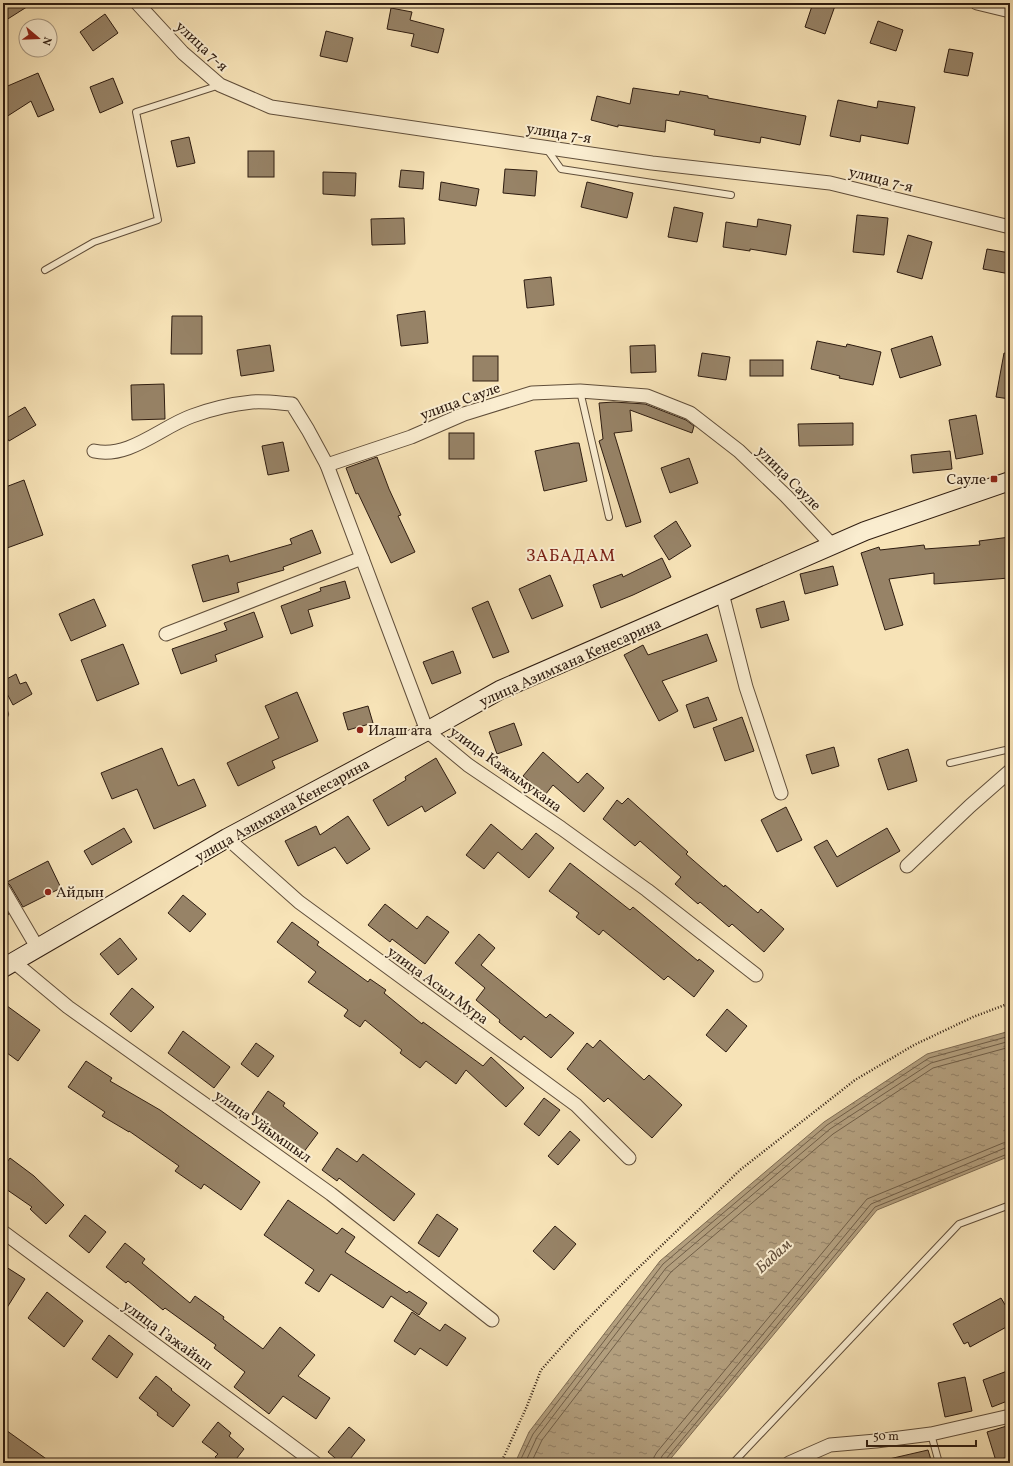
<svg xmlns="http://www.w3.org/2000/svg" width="1013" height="1466" font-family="Vollkorn,serif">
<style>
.water{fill:url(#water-ripples);stroke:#7e6b52}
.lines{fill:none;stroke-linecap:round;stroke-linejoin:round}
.shore{stroke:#705e47;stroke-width:1}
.building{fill:#978367;stroke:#2e1c10}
.lane-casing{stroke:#604e3a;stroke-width:8}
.street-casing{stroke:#604e3a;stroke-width:15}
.secondary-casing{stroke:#2e1c10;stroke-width:20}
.path{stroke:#2e1c10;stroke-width:2.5;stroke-dasharray:1 2;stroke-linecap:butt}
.lane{stroke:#faedd0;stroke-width:6}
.street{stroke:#faedd0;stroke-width:13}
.secondary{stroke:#faedd0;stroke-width:18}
.poi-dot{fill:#8f2418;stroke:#faedd0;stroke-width:1.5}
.labels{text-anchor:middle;stroke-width:4;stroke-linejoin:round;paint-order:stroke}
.street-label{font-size:15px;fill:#2e1c10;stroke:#faedd0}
.poi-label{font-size:15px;fill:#2e1c10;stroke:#faedd0;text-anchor:start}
.water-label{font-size:16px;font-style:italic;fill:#63503c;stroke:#faedd0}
.quarter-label{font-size:17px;letter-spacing:1px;fill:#7a1f14;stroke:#faedd0}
</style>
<defs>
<pattern id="water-ripples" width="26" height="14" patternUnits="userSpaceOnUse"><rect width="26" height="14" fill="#b39f7e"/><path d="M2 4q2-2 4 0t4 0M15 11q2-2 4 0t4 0" fill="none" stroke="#928166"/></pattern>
</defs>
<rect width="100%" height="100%" fill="#f7e3b7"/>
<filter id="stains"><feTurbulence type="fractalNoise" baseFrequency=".005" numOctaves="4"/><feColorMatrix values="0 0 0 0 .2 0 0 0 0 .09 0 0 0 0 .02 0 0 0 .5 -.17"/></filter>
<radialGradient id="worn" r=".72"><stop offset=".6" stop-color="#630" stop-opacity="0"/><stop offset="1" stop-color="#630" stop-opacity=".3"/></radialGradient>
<polygon class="water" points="1010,1031 1010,1156 877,1210 667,1463 515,1463 529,1432 660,1261 824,1122 927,1054"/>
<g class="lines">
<g class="shore">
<polyline points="519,1463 533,1434 663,1264 827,1125 929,1058 1010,1036"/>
<polyline points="525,1463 537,1437 666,1268 830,1129 931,1063 1010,1041"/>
<polyline points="531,1463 542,1440 671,1272 833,1134 933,1068 1010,1047"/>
<polyline points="653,1463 654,1457 657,1452 867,1199 1003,1143 1010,1142"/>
<polyline points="659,1463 662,1456 871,1204 1005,1148 1010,1148"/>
<polyline points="665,1463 666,1459 875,1207 1010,1153"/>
</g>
</g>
<g class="building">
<polygon points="3,3 33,3 3,22"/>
<polygon points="813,3 836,3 825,34 805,27"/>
<polygon points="391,8 412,12 410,20 444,29 438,53 411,46 414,34 387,29"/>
<polygon points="105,14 118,33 93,51 80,32"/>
<polygon points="878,21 903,30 896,51 870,43"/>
<polygon points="326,31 353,38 347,62 320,56"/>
<polygon points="949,49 973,53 968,76 944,72"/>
<polygon points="38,73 54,110 38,117 31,101 3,119 3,88"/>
<polygon points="113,78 123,103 100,113 90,87"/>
<polygon points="633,88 679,95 680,91 708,96 708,98 806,116 800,145 761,137 760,143 714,135 715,130 666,120 665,132 618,125 618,127 591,120 597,96 630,104"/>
<polygon points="838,100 877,108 878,101 915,107 908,144 861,135 860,142 830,136"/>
<polygon points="189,137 195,163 177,167 171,141"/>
<rect x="248" y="151" width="26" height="26"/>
<polygon points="505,169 537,171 535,196 503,193"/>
<polygon points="401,170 424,172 423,189 399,187"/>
<polygon points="323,172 356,173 355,196 323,194"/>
<polygon points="441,182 479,189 476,206 439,200"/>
<polygon points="587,182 633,193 627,218 581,207"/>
<polygon points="674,207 703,213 697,242 668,237"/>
<polygon points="857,215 888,218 884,255 853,252"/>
<polygon points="404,218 405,244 372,245 371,219"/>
<polygon points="758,219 791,225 786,255 750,249 750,251 723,247 726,222 757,227"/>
<polygon points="908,235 932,242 922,279 897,272"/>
<polygon points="987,249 1010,253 1010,274 983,269"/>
<polygon points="551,277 554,305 527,308 524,280"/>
<polygon points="425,311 428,343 401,346 397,315"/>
<polygon points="172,316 202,316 202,354 171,354"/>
<polygon points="932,336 941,365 900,378 891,349"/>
<polygon points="817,341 846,347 847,344 881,352 873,385 839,378 840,376 811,369"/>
<polygon points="270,345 274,371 241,376 237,350"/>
<polygon points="655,345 656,372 631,373 630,346"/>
<polygon points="702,353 730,357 726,380 698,376"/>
<polygon points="1004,353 1010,354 1010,399 996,397"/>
<rect x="473" y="356" width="25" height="25"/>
<rect x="750" y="360" width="33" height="16"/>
<polygon points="164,384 165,419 132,420 131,385"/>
<polygon points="614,402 645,404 686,420 694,426 692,433 630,410 632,431 614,433 641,522 626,527 599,441 603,439 599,403"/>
<polygon points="25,407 36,425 9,441 3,431 3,420"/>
<polygon points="976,415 983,454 956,459 949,420"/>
<polygon points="853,423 853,445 799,446 798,424"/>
<rect x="449" y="433" width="25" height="26"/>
<polygon points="283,442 289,471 268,475 262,446"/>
<polygon points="574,443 579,443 587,481 544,491 535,451"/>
<polygon points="950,451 952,469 913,473 911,455"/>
<polygon points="377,457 389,489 401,515 398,516 415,552 391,563 358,493 356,494 346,468"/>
<polygon points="689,458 698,483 670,493 661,468"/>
<polygon points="24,480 43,535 7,548 3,536 3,488"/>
<polygon points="676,521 691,546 669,560 654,536"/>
<polygon points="312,530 321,553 283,567 284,570 237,583 239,592 203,602 192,565 228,555 230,562 292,544 290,539"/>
<polygon points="1010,537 1010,566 1008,566 1009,578 934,584 934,573 889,579 903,625 885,630 861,553 879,547 880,550 924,545 925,549 980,545 979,541"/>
<polygon points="662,558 671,577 633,595 601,608 593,585 622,574 623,577"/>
<polygon points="833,566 838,585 805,594 800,574"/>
<polygon points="550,575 563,606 532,619 519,589"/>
<polygon points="345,581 350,598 308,610 313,626 291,634 281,606 321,591 320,588"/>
<polygon points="94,599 106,626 71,641 59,614"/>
<polygon points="488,601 509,652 493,658 472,608"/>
<polygon points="784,601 789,620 761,628 756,609"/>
<polygon points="254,612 263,637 215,655 217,661 181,674 172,649 227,630 224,623"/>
<polygon points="707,634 717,661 662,681 678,711 659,721 624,655 643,645 648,655"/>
<polygon points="123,644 139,684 97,701 81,660"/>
<polygon points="453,651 461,673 432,684 423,662"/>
<polygon points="16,674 20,684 26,682 32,694 13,705 3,686 3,681"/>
<polygon points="297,692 318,741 272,761 275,768 238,786 227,763 279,738 265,706"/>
<polygon points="708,697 717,720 694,728 686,705"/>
<polygon points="368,706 373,723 348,730 343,713"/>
<polygon points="742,717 754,751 725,761 713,728"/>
<polygon points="514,723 522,745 497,754 489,732"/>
<polygon points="834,747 839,766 812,774 806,755"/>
<polygon points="162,748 178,786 194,779 206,806 154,829 137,789 112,799 101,773"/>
<polygon points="908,749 917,781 888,790 878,759"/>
<polygon points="543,752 578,783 587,773 604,788 584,812 553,785 545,795 523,776"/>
<polygon points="436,758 456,793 425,812 422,806 388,826 373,800 406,780 405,777"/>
<polygon points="628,798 688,852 686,854 724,887 725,885 758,913 761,909 784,929 764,952 732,924 729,927 700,902 698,904 675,884 681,877 640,841 635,846 603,819 617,800 622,804"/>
<polygon points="786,807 802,840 777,852 761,820"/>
<polygon points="348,816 370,849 347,864 335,847 298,866 285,841 316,826 320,835"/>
<polygon points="491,824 522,850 536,833 554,848 529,878 498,852 484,869 466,855"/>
<polygon points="124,828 132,842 92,865 84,851"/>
<polygon points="887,828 900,851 837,887 814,847 827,840 837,857"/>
<polygon points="48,861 61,888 23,907 10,885 7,882"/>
<polygon points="570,863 630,910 633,907 698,961 699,959 714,971 694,997 668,976 664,980 603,930 599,935 576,917 579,913 549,891"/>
<polygon points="183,895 206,914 190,932 168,913"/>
<polygon points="385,904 417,929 427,916 449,932 425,964 392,939 390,942 368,925"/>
<polygon points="3,905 9,914 3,917"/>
<polygon points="292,922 319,942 317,945 368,982 370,979 386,990 384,993 422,1024 423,1022 483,1066 491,1057 524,1088 506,1107 466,1070 456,1084 426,1061 420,1068 400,1053 402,1050 365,1020 360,1027 344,1016 348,1010 308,982 316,972 277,942"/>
<polygon points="479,934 495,948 481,965 546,1018 550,1014 574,1033 551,1058 524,1036 521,1040 499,1022 500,1020 476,1000 485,988 455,963"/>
<polygon points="120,938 137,959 118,975 100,954"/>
<polygon points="132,988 154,1007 131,1032 110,1014"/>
<polygon points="3,1003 40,1030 18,1061 3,1050"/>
<polygon points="727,1009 747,1026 726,1052 706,1035"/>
<polygon points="183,1031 230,1067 214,1088 168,1053"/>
<polygon points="600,1040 644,1080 649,1075 682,1105 652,1138 608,1098 604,1102 567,1069 587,1043 593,1048"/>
<polygon points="256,1043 274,1056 258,1077 241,1064"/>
<polygon points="86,1061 112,1078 110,1081 160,1110 260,1182 241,1210 204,1184 201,1189 175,1171 179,1166 129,1131 129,1132 102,1116 105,1112 68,1087"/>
<polygon points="268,1091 285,1103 283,1106 318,1133 300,1157 276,1139 279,1133 252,1114"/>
<polygon points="544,1098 560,1110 539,1136 524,1124"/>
<polygon points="570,1131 580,1140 558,1165 548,1156"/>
<polygon points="337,1148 357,1162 363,1154 415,1194 394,1221 339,1178 337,1181 322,1170"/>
<polygon points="10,1158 34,1176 64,1205 46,1224 30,1209 32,1207 3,1187 3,1168"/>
<polygon points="288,1200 337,1234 342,1228 355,1237 345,1252 407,1293 409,1291 427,1303 419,1315 391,1296 383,1308 331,1274 319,1292 305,1283 314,1270 264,1235"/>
<polygon points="437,1214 458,1229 439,1257 418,1243"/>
<polygon points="85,1215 106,1232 89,1253 69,1236"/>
<polygon points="555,1226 576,1244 554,1270 533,1251"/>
<polygon points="125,1243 145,1259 142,1263 190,1303 195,1296 224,1317 223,1319 263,1349 280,1327 315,1355 298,1376 330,1398 316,1419 283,1396 269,1414 234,1387 245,1372 214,1348 216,1345 165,1308 163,1310 128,1281 126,1283 106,1267"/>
<polygon points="3,1265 25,1279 3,1314"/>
<polygon points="47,1292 83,1321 64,1347 28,1318"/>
<polygon points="1001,1298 1010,1313 1010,1325 970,1347 968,1342 964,1344 953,1324"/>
<polygon points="412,1312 440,1331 445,1324 466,1338 447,1366 420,1348 415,1355 394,1341"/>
<polygon points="109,1335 133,1354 117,1378 92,1359"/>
<polygon points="1010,1370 1010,1400 992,1407 983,1380"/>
<polygon points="156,1376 172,1389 171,1390 190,1405 173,1427 157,1415 158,1413 139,1398"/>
<polygon points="965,1377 972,1411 945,1417 938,1383"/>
<polygon points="218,1422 231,1433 229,1436 244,1449 233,1463 222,1463 215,1457 218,1454 202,1442"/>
<polygon points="1010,1425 1010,1456 996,1461 987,1432"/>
<polygon points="349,1427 365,1440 347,1463 341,1463 328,1452"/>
<polygon points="3,1428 52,1463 3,1463"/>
<polygon points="928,1450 932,1463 890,1463 889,1459"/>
</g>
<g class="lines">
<defs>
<g id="lane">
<polyline points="546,148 561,169 731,195"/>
<polyline points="45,270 94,242 158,220 136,112 220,85"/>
<polyline points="580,391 609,517"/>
<polyline points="3,709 5,714"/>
<polyline points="950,763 1010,749"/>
<polyline points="931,1434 939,1463"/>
<polyline points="733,1463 959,1224 1010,1205"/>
</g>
<g id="street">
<polyline points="137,3 183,53 220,85 271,107 652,163 830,183 1010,227"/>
<polyline points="977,3 1010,11"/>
<path d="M94,451C129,459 161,427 192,416C211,409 232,404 252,402C265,401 279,403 292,404L308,430L327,465L411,437L464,414L532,393L580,391L647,396L690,413L739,451L786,496L832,545"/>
<polyline points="327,465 427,731 468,765 561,828 647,890 756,975"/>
<polyline points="722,593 746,687 781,793"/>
<polyline points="166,634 362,558"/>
<polyline points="227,838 299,902 576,1105 629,1158"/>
<polyline points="907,866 970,806 1010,771"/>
<polyline points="3,889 37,947"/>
<polyline points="14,962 68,1007 331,1194 492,1320"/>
<polyline points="3,1232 315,1463"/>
<polyline points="789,1463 830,1445 876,1441 931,1434 1010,1416"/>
</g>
<polyline id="secondary" points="3,968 227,838 427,731 500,690 865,531 1010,481"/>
</defs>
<use href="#lane" class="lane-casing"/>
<use href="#street" class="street-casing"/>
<use href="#secondary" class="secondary-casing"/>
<polyline class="path" points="501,1463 527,1406 541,1370 573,1334 630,1276 740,1170 855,1080 914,1045 973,1017 1010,1003"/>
<use href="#lane" class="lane"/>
<use href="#street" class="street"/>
<use href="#secondary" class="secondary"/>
</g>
<g class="poi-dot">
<rect x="990" y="475" width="8" height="8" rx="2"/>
<circle cx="360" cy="730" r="4"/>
<circle cx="48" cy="892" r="4"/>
</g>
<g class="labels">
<g class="street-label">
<text transform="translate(202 46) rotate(43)" y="5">улица 7-я</text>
<text transform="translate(559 133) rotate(9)" y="5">улица 7-я</text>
<text transform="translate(881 179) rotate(14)" y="5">улица 7-я</text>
<text transform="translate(460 401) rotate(-20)" y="5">улица Сауле</text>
<text transform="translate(789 478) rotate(45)" y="5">улица Сауле</text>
<text transform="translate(570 662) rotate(-24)" y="5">улица Азимхана Кенесарина</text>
<text transform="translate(506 769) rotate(36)" y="5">улица Кажымукана</text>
<text transform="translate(282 810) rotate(-29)" y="5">улица Азимхана Кенесарина</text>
<text transform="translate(438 985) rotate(36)" y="5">улица Асыл Мура</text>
<text transform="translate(263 1126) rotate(35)" y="5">улица Уйымшыл</text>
<text transform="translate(168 1335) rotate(36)" y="5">улица Гажайып</text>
</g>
<g class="poi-label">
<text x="986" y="484" text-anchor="end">Сауле</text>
<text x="368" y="735">Илаш ата</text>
<text x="56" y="897">Айдын</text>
</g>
<g class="water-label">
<text transform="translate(773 1255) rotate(-42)" y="6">Бадам</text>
</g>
<g class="quarter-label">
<text x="571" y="561">ЗАБАДАМ</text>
</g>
</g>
<rect width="1013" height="1466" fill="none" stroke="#f7e3b7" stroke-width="16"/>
<rect x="4" y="4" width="1005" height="1458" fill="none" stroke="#2e1c10" stroke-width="2"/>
<rect x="8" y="8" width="997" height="1450" fill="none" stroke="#2e1c10"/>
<g transform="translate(38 38) rotate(109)"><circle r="19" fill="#faedd0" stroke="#a89983"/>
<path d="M0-3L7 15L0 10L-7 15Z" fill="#8f2418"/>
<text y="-6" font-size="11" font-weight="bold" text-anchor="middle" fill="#2e1c10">N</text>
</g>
<path d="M867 1440v6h109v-6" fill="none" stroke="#2e1c10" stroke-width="2"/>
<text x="873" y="1440" font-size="12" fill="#2e1c10" stroke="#faedd0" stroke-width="3" paint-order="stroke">50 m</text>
<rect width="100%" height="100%" filter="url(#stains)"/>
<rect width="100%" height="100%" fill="url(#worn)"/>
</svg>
